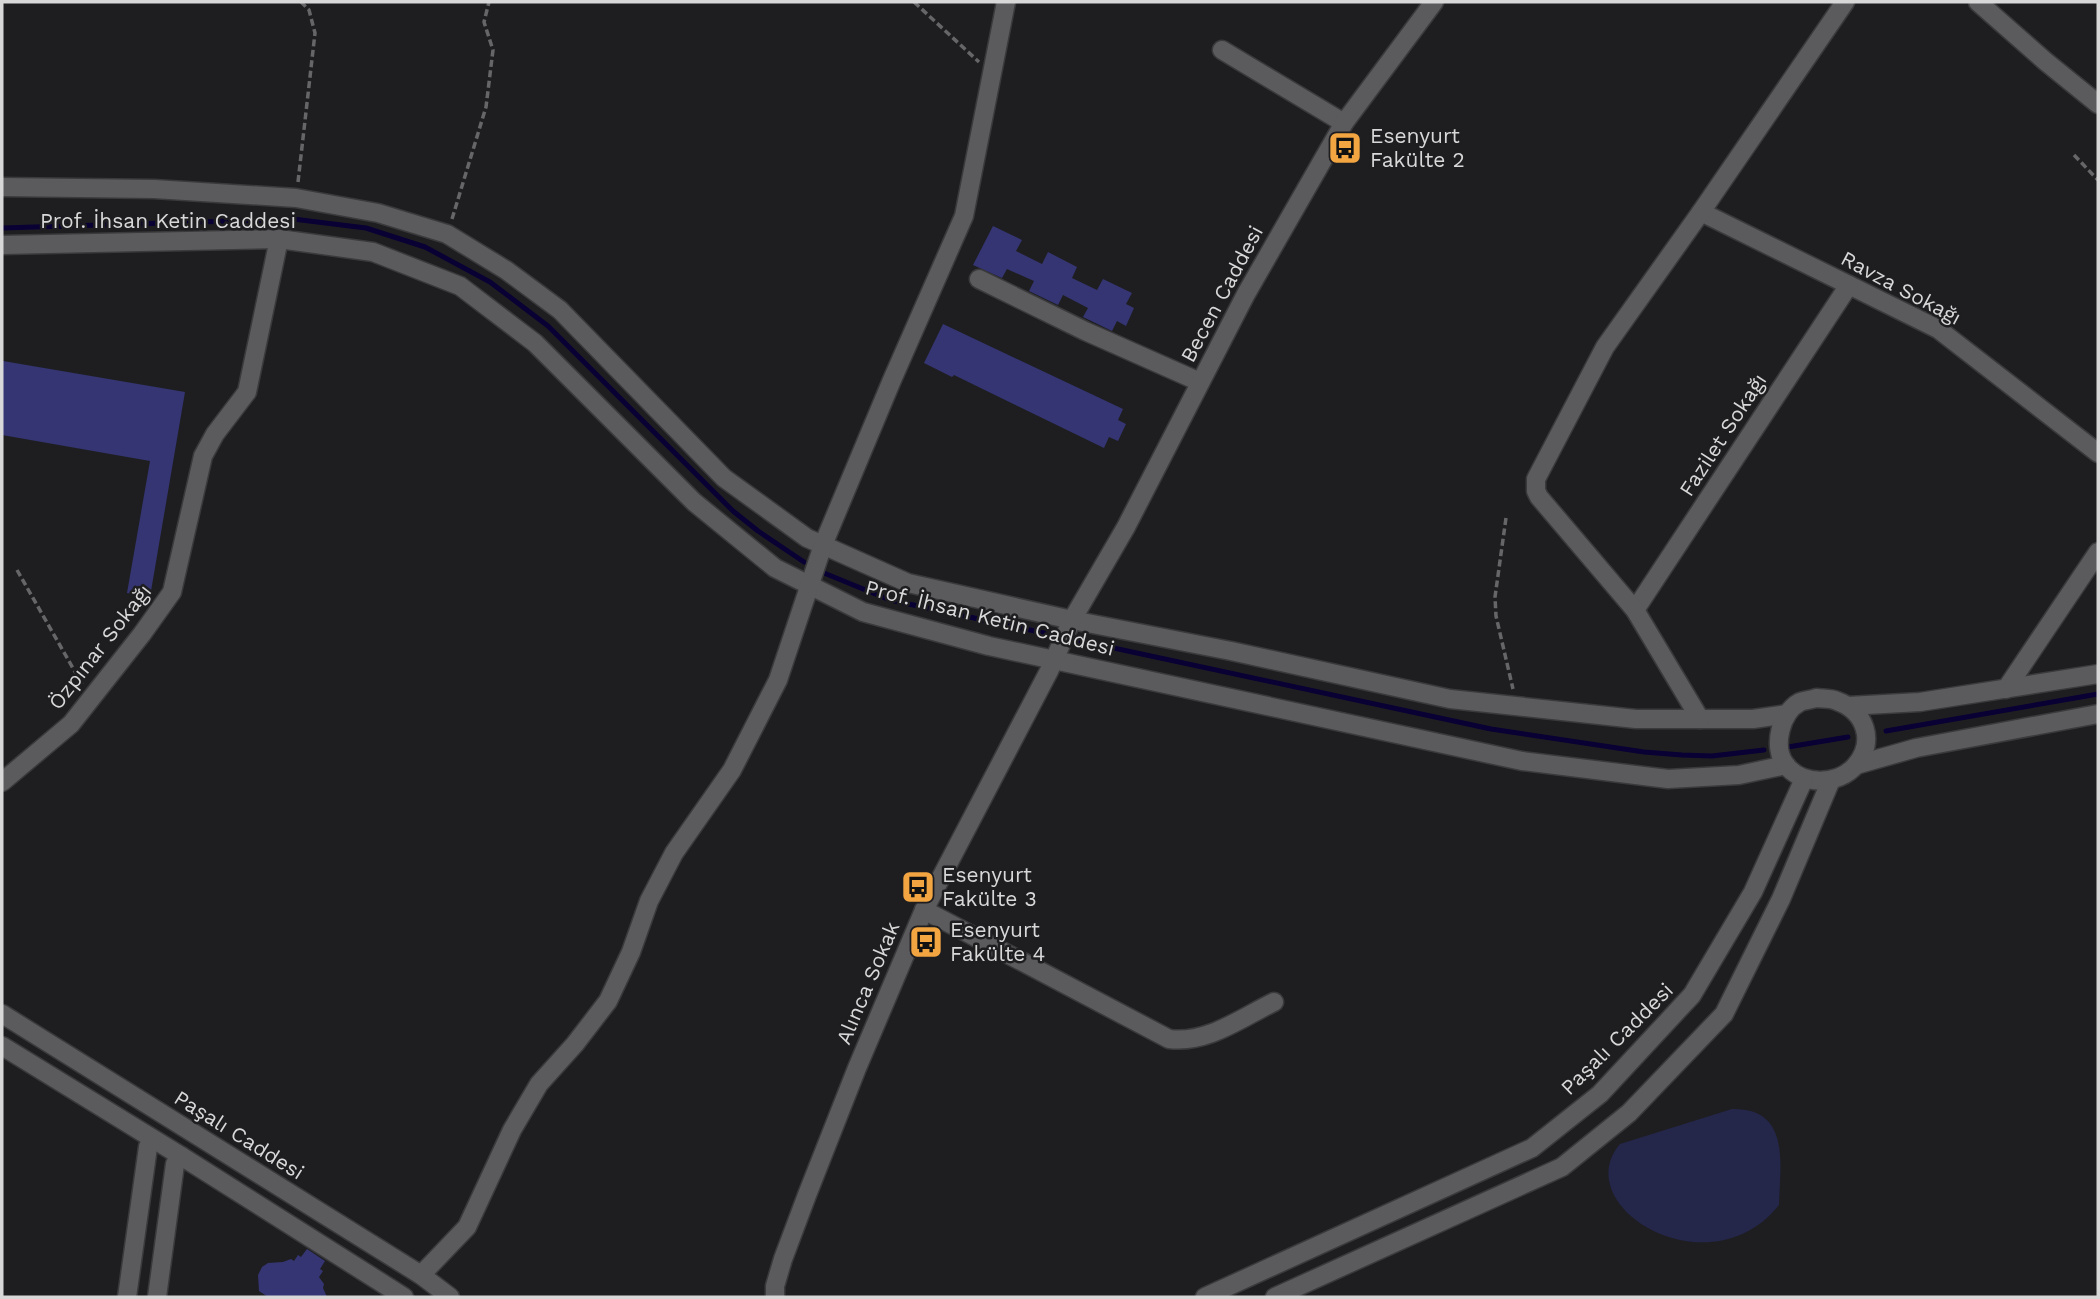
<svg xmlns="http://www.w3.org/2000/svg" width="2100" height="1299" font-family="'Work Sans',sans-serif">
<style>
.green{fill:#24264a}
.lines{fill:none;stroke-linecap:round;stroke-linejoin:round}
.stream{stroke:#090034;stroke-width:5}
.building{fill:#343572}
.minor-casing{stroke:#3a3a3c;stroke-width:21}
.path{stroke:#666668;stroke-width:3.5;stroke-dasharray:7 3.5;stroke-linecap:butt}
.minor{stroke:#5b5b5e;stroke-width:18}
.labels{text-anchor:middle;stroke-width:5;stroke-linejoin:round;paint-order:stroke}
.poi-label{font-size:21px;fill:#d8d8d9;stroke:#1e1e21;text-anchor:start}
.street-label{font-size:21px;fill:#d8d8d9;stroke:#1e1e21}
</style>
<rect width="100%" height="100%" fill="#1e1e21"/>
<path class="green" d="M1732,1109C1791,1108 1780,1164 1779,1205C1709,1293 1567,1206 1620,1144Z"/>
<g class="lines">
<g class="stream">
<polyline points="2,228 293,219 366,228 425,247 490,282 548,326 733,511 758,531 804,562"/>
<polyline points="824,573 890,600 1044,633"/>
<polyline points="1081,641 1491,729 1644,752 1682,755 1712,756 1764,750"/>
<polyline points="1886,731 2098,694"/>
<polyline points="1788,747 1848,737"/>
</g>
</g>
<g class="building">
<polygon points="993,226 1022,240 1016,251 1042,264 1048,252 1077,267 1072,278 1097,290 1103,279 1132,293 1126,304 1134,308 1126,326 1117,321 1112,331 1083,317 1088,308 1063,295 1058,305 1029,291 1034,281 1007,269 1002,278 973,265"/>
<polygon points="943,324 1123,409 1118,420 1126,424 1118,441 1109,437 1104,448 954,375 952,377 924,363"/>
<polygon points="3,361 185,392 150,597 127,593 150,461 2,435"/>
<polygon points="307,1249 325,1261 320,1269 323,1271 319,1277 324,1284 323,1288 327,1297 268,1297 259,1291 258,1275 262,1267 268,1263 283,1262 291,1259 294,1261 298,1255 301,1257"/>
</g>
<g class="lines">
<defs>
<g id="minor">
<polyline points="1978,2 2045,61 2098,104"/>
<polyline points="1222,50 1344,123"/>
<polyline points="2,187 154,189 296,198 378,213 447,234 506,270 560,310 724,478 807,538 908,583 1072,620 1231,651 1450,699 1636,719 1753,719 1787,714"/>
<polyline points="1701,212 1938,329 2098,453"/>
<polyline points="2,245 279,239 373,252 460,286 535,343 694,502 775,568 863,612 989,646 1522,761 1668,779 1739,775 1786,765"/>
<polyline points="979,279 1085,331 1200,382"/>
<polyline points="1635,610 1849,285"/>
<polyline points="2006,689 2098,552"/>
<path d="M1816,698C1823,699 1831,698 1837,701C1865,711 1876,741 1856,765C1838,786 1801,786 1785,764C1772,746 1781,712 1800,702C1805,700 1811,700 1816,698Z"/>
<polyline points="1848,706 1920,702 2098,674"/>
<polyline points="1700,719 1635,610 1539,497 1536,491 1536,479 1605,347 1701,212 1845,2"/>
<polyline points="1856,765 1916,748 2098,714"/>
<polyline points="2,782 71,724 142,634 172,592 203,456 215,434 247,392 279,239"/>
<path d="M924,910L1169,1039C1207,1044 1241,1018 1274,1002"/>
<polyline points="2,1014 421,1275 450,1297"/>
<polyline points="2,1046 181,1156 404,1297"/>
<polyline points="421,1275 467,1227 512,1130 539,1084 575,1044 608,1001 631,952 649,901 674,853 732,770 778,680 823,545 892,380 964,216 1006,2"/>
<polyline points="127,1297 148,1147 152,1140"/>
<polyline points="157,1297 175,1164 181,1156"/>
<polyline points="775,1297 775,1286 783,1259 807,1195 857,1068 924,910 1049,671 1072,620 1126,527 1246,294 1344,123 1434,2"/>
<polyline points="1205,1297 1532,1148 1600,1094 1692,995 1753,892 1804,779"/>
<polyline points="1275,1297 1562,1167 1629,1113 1724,1014 1781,899 1831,780"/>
</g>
</defs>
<use href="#minor" class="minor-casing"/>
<g class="path">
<polyline points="914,2 979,62"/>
<polyline points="2074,155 2098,180"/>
<polyline points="298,182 315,33 309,10 301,2"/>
<polyline points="452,219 486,107 493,50 484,22 489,2"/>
<polyline points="1506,518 1495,597 1496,616 1513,689"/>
<polyline points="17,570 82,684"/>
</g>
<use href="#minor" class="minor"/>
</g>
<defs>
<symbol id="bus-square" viewBox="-11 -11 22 22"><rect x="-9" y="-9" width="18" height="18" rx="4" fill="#f2a541" stroke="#1e1e21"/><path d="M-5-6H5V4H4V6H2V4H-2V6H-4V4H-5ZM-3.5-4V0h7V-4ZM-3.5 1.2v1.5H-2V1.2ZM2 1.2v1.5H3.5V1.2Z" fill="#111"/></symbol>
</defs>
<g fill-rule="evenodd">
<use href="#bus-square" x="1326" y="129" width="38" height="38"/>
<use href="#bus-square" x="899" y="868" width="38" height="38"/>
<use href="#bus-square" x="907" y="923" width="38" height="38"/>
</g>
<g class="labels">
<g class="poi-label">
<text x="1370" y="143">Esenyurt<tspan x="1370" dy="24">Fakülte 2</tspan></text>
<text x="942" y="882">Esenyurt<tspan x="942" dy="24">Fakülte 3</tspan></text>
<text x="950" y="937">Esenyurt<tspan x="950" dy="24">Fakülte 4</tspan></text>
</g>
<g class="street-label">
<text x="168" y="228">Prof. İhsan Ketin Caddesi</text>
<text transform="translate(1901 288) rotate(28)" y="7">Ravza Sokağı</text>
<text transform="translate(1222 294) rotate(-62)" y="7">Becen Caddesi</text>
<text transform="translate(1723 435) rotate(-57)" y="7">Fazilet Sokağı</text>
<text transform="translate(990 618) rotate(14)" y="7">Prof. İhsan Ketin Caddesi</text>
<text transform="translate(100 647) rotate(-52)" y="7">Özpınar Sokağı</text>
<text transform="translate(868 983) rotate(-67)" y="7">Alınca Sokak</text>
<text transform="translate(1617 1039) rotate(-45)" y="7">Paşalı Caddesi</text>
<text transform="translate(239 1135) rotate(32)" y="7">Paşalı Caddesi</text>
</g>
</g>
<rect width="2100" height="1299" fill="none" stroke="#d8d8d9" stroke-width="7"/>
</svg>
